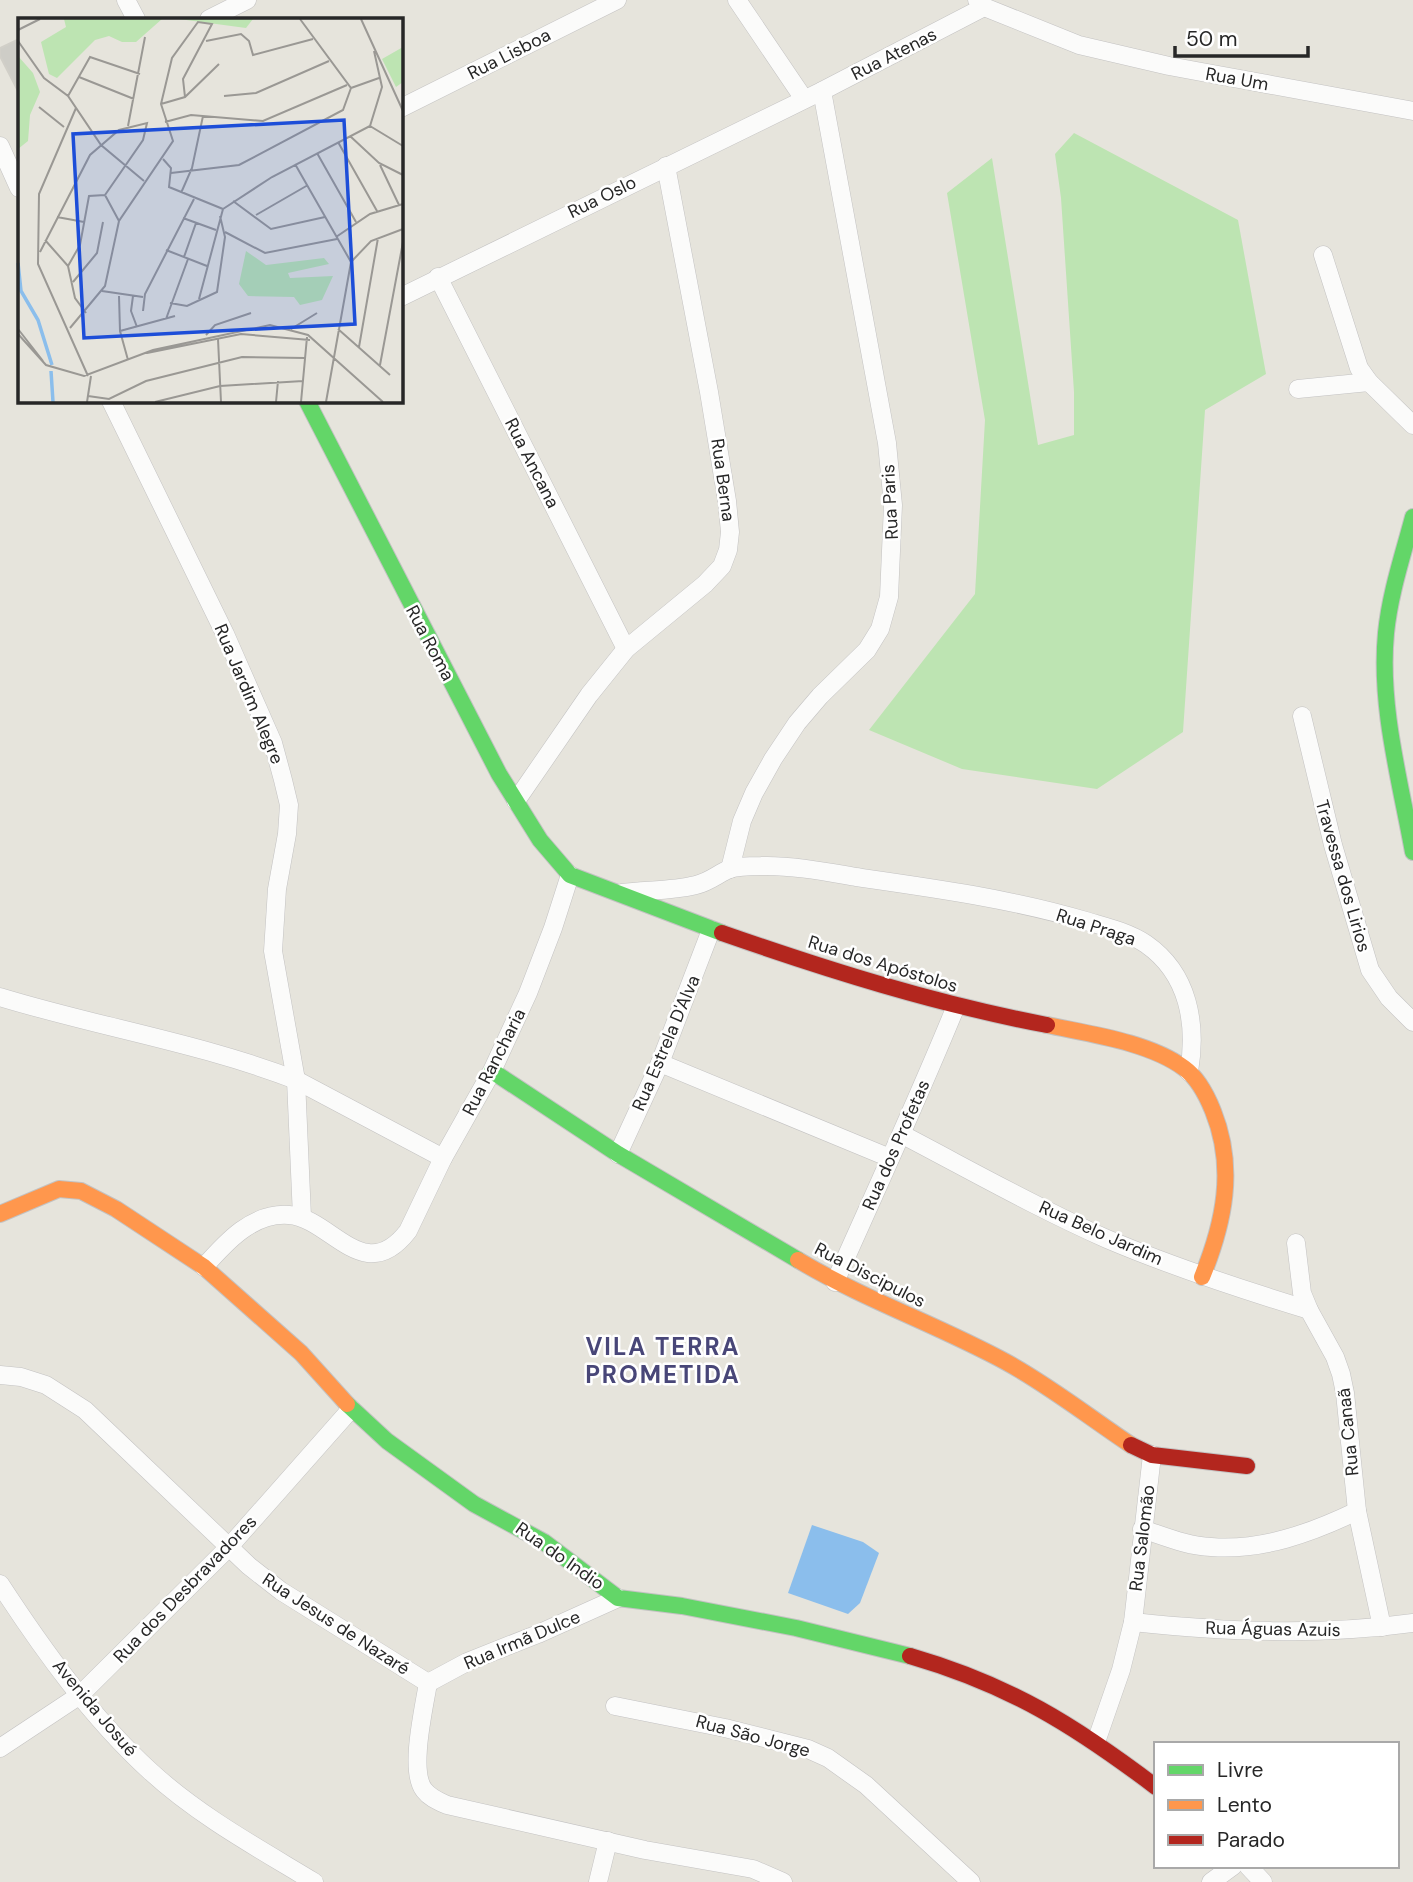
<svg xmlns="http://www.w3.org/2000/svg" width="1413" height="1882" font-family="'DM Sans',sans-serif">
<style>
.green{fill:#bde4b2}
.water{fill:#8bbeec}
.building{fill:#cecdc7;stroke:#d1cfc8;stroke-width:2}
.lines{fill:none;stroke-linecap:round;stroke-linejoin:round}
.street-casing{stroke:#c3c2c2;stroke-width:19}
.fast-casing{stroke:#c3c2c2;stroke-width:18}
.slow-casing{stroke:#c3c2c2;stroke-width:18}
.jam-casing{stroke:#c3c2c2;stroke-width:18}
.street{stroke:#fbfbfa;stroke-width:18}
.fast{stroke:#63d668;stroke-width:16}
.slow{stroke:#ff974d;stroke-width:16}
.jam{stroke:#b3261e;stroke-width:16}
.labels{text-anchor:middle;stroke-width:5;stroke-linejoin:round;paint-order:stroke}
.street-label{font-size:18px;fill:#272727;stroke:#fff}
.district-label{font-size:24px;font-weight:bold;letter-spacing:2px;fill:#484678;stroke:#fff}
.inset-river{fill:none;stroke:#8bbeec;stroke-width:3.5}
.inset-road{fill:none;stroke:#9a9894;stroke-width:2}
.view{fill:#1d4ed8;fill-opacity:0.15;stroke:#1d4ed8;stroke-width:3.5}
.inset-edge{fill:none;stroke:#272727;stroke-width:3.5}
</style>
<rect width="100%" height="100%" fill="#e6e4dc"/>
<polygon class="green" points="1074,133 1238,220 1266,374 1205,410 1183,732 1097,789 962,769 869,730 975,594 985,420 947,193 992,158 1038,445 1074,435 1074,392 1061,198 1055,154"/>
<polygon class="water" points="812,1525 863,1542 879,1553 860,1603 848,1614 788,1593"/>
<polygon class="building" points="19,39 19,93 0,56 0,48"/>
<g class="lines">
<defs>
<g id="street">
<polyline points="126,0 136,19"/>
<polyline points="737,0 804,99"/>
<polyline points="977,0 984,7 1079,45 1169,66 1413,111"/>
<polyline points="209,19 247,0"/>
<polyline points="401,108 617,0"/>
<polyline points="0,146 19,188"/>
<polyline points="1323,255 1359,368 1369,382 1413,425"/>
<polyline points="438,277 626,649"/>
<polyline points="401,297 822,91 984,7"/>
<polyline points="1298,389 1369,382"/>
<polyline points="111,401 225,634 273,743 283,780 289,805 287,834 277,889 273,951 296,1080 302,1217"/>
<polyline points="1302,716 1333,845 1370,970 1389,998 1413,1022"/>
<polyline points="516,801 589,695 626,649 705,584 722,566 728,550 730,532 727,501 709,392 666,166"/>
<polyline points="730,869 742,821 754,793 773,759 797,723 820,696 867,650 880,629 889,597 893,505 887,443 822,91"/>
<path d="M622,893C646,890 672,891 696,885C709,882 718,874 729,869C738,866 752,866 761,866C791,865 827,872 856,877C933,888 1012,899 1086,921C1106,927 1128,932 1146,944C1189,974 1197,1024 1189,1072"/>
<path d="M0,997C98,1027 200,1043 296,1080L443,1158"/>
<polyline points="660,1063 890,1158"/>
<path d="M903,1135C970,1170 1037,1208 1107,1239C1173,1267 1240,1289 1309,1310"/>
<polyline points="618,1154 660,1063 711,930"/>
<polyline points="1296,1243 1302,1293 1309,1310 1335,1357 1341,1374 1345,1393 1357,1511 1382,1627"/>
<path d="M204,1267C226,1242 253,1212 289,1215C331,1218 364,1288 408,1231L443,1158L492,1071L528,993L553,928L570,875"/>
<path d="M835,1282C876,1190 918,1099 956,1006"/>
<polyline points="0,1375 21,1377 46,1385 85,1410 249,1566 281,1591 428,1683"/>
<path d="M1142,1529C1164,1536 1187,1546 1211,1547C1262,1551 1311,1533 1357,1511"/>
<path d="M0,1584C43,1650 92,1718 150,1771C199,1816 258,1848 314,1882"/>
<path d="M1133,1622C1226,1632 1319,1636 1413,1623"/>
<path d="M428,1683C424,1708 409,1771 424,1790C430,1798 438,1801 447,1805L645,1850L753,1869L783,1882"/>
<polyline points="428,1683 467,1662 538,1634 618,1598"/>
<polyline points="615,1706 725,1728 808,1749 828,1758 866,1785 971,1882"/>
<polyline points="1096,1742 1121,1670 1133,1622 1152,1455"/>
<polyline points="0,1748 80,1695 229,1547 351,1409"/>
<polyline points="1248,1866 1263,1882"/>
<polyline points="598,1882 608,1841"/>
<polyline points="1211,1882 1233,1866"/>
</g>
<g id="fast">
<polyline points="307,401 499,774 540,840 570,875 722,933"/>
<path d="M1413,517C1403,555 1390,593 1386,633C1379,706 1400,780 1413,852"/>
<polyline points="492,1071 618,1154 798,1260"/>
<polyline points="347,1404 387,1441 474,1504 544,1542 618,1598 682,1606 796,1628 910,1656"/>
</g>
<g id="slow">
<path d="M1047,1025C1089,1034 1149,1042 1184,1068C1198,1078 1207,1096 1213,1111C1236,1168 1224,1223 1202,1277"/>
<polyline points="0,1214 59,1189 81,1191 116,1209 204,1267 301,1353 347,1404"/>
<path d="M798,1260C865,1300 938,1325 1006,1362C1050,1386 1089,1417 1131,1445"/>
</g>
<g id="jam">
<path d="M722,933C828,970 936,1004 1047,1025"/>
<polyline points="1131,1445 1152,1455 1247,1466"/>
<path d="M910,1656C1010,1685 1074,1725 1156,1787"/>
</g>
</defs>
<use href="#street" class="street-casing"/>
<use href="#fast" class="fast-casing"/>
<use href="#slow" class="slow-casing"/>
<use href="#jam" class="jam-casing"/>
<use href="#street" class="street"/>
<use href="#fast" class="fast"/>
<use href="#slow" class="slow"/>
<use href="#jam" class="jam"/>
</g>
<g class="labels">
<g class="street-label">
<text transform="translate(509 54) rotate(-27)" y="6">Rua Lisboa</text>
<text transform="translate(894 54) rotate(-27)" y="6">Rua Atenas</text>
<text transform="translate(1237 79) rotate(10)" y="6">Rua Um</text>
<text transform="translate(602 197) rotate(-26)" y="6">Rua Oslo</text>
<text transform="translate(532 463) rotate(63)" y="6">Rua Ancana</text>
<text transform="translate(723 480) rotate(82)" y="6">Rua Berna</text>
<text transform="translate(890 502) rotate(-93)" y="6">Rua Paris</text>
<text transform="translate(430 643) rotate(62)" y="6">Rua Roma</text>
<text transform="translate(249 694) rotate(67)" y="6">Rua Jardim Alegre</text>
<text transform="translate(1343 876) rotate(74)" y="6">Travessa dos Lirios</text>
<text transform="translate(1096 927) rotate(18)" y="6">Rua Praga</text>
<text transform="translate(883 964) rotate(17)" y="6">Rua dos Apóstolos</text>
<text transform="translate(666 1043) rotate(-67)" y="6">Rua Estrela D'Alva</text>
<text transform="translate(494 1062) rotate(-63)" y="6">Rua Rancharia</text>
<text transform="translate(896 1145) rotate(-66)" y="6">Rua dos Profetas</text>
<text transform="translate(1101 1233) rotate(24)" y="6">Rua Belo Jardim</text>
<text transform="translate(870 1275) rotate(27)" y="6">Rua Discipulos</text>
<text transform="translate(1348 1432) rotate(-96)" y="6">Rua Canaã</text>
<text transform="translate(1142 1538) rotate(-83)" y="6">Rua Salomão</text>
<text transform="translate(560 1556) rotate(35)" y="6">Rua do Indio</text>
<text transform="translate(185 1589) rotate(-46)" y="6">Rua dos Desbravadores</text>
<text transform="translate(336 1624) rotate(33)" y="6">Rua Jesus de Nazaré</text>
<text transform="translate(1273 1629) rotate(1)" y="6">Rua Águas Azuis</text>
<text transform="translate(522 1640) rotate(-23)" y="6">Rua Irmã Dulce</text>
<text transform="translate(95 1708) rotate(50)" y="6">Avenida Josué</text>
<text transform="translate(753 1736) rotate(15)" y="6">Rua São Jorge</text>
</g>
<g class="district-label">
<text x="663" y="1355">VILA TERRA<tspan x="663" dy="28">PROMETIDA</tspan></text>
</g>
</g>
<g transform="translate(18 18)">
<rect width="385" height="385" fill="#e6e4dc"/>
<path d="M46,1H144L118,24H104L91,18L77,22L39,60L31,56L23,24L48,9ZM161,1H235L228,10ZM385,29V64L378,69L364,41ZM0,38L15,55L22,74L12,97L10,123L0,131ZM228,233L248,247L306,240L311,246L270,255L272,260L315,258L304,282L282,287L276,279L230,278L221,266Z" fill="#bde4b2"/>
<path class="inset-river" d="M0,245L3,273L20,302L34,347M33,353L35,384"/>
<path class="inset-road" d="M282,1L333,70L361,60M343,1L385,93M0,12L22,1M0,23L26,60L50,78L83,127L126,163M188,23L223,16L231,23L235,37L295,21M61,59L116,81M50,78L72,39L122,56M206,78L238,75L311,43M143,86L167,79L201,46M21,89L46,109M58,90L21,176L20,246L70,358M147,104L173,97L245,103L329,67M110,108L127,19M352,108L385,128M332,118L361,145L385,157M320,124L359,193M299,135L338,204M145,141L153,150L151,169L205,191M277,146L333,244M362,147L381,187M153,155L221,147L325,92L333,70M163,175L174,150L185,98M87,177L101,203M215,183L253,211L307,199M205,191L254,159L352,108L364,69L356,33M238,197L290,167M39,199L66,204M165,200L198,212M207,214L247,235L319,221M318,219L352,196L385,186M27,222L50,248L57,280L68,295M148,232L189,248M22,234L72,137L101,112L129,105L125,122L87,177M166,239L178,205M50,248L62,227L71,178L87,177M55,264L79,235L85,204M84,273L125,279M101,278L102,313L110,342M115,278L113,293L119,309M181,281L205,191M152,285L169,288L199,274L207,219L202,198M125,293L127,276L176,181M148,301L170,241M52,310L87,268L101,203L155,123L143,86L154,40L180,4L194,6L165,61L167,79M0,311L25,343M273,311L299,295M320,311L372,357M102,313L157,298M0,316L28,347L66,358L135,332L252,307L290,317L365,384M188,317L197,307L233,295M200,321L203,384M341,329L360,220M129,335L223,316L292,322M362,347L385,224M70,378L91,381L128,363L224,339L287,340M69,384L73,358M137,384L202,368L285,363M258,384L260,363M283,384L289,319M308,384L333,244L353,223L385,211"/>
<path class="view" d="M326,102L337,306L66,320L55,116Z"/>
<rect width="385" height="385" class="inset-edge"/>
</g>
<rect x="1154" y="1742" width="245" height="126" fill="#ffffff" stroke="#a9a9a9" stroke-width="2"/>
<rect x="1168" y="1765" width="35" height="10" fill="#63d668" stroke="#a9a9a9" stroke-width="2"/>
<text x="1217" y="1777" font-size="21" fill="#272727">Livre</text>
<rect x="1168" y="1800" width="35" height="10" fill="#ff974d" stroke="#a9a9a9" stroke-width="2"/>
<text x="1217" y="1812" font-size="21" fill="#272727">Lento</text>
<rect x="1168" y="1835" width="35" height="10" fill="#b3261e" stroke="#a9a9a9" stroke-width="2"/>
<text x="1217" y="1847" font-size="21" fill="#272727">Parado</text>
<path d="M1175 46v10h133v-10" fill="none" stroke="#272727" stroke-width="3.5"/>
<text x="1186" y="46" font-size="21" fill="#272727" stroke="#ffffff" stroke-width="5" paint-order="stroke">50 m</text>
</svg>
